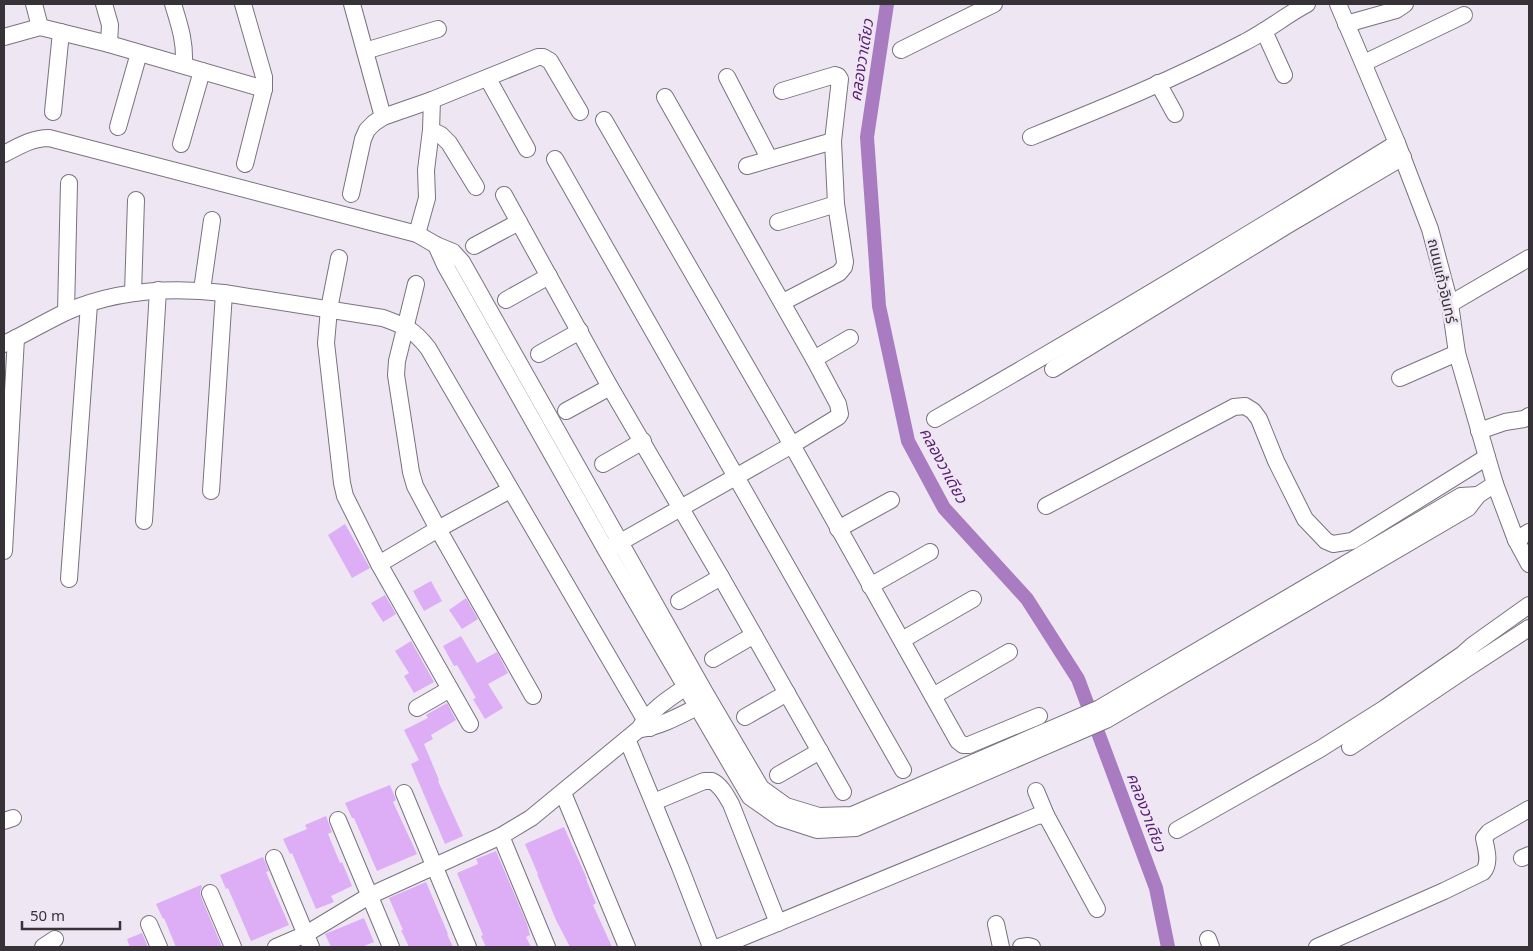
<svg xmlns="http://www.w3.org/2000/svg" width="1533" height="951" font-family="'Noto Sans','Noto Sans Thai',sans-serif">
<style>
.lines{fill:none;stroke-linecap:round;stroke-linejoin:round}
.canal{stroke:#a97bc1;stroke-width:14}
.building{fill:#ddadf6}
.minor-casing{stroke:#7a727e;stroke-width:18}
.minor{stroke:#fff;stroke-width:16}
.labels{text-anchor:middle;stroke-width:5;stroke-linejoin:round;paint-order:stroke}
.street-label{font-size:15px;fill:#363237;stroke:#efe6f4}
.water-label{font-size:16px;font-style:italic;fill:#591e72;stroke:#efe6f4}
</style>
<rect width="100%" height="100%" fill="#efe6f4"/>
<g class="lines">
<polyline class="canal" points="887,4 867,137 879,306 908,441 944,508 1027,599 1078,679 1156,888 1168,947"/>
</g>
<g class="building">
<polygon points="345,524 370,568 352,578 328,535"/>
<polygon points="431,581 442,601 424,611 413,591"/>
<polygon points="385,595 396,614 383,622 371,603"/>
<polygon points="466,598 478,619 462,629 449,610"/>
<polygon points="461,636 477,663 497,652 508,673 488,684 503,708 485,719 473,699 476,698 457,665 454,666 443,646"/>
<polygon points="411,641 434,682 414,693 404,676 409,673 395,651"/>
<polygon points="447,703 456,720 431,735 433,739 424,744 439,780 438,781 463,836 445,844 411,764 419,760 404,730 428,718 426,715"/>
<polygon points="390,785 396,800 393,802 417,854 377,871 354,818 352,818 345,803"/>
<polygon points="326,816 332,832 328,834 340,863 342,862 352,886 331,896 334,902 316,909 292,853 290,854 283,839 307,829 305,825"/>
<polygon points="564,827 587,879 586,879 596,903 593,905 612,947 570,947 556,920 537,874 538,874 525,844"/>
<polygon points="496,851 527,924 530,935 526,937 531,947 486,947 481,936 483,935 457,873 478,864 476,859"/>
<polygon points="263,857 269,871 266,872 289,925 251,941 228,888 226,889 220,875"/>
<polygon points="426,882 448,934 447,934 453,947 409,947 401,930 403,930 389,898"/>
<polygon points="201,885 202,887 200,892 201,897 222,947 176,947 164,918 163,919 156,904"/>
<polygon points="364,918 374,942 362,947 331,947 325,934"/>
<polygon points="142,933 148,947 130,947 127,939"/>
</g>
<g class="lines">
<defs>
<g id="minor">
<polyline points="34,4 40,27"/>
<polyline points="104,4 110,25 109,44"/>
<path d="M173,4C180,27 185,41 184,65"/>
<polyline points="243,4 264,77 264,89 245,164"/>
<polyline points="352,4 383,117"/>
<polyline points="1338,4 1397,143 1430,229 1450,304 1457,353 1487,457 1495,484 1516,540 1529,564"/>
<polyline points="1346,24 1396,10 1405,4"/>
<polyline points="1264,31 1284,75"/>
<polyline points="4,37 40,27 109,44 264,89"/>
<polyline points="901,50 994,4"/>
<polyline points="365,51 438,29"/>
<polyline points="1364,63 1464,15"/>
<polyline points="727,77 769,158"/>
<polyline points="488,79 527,149"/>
<polyline points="1158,83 1175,114"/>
<polyline points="782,91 835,75 838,76 840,79 833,141 836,204 845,262 844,267 839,273 783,302"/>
<polyline points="53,112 61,32"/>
<polyline points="604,120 792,445 958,741 963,745 969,745 1039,716"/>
<polyline points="118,127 139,53"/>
<polyline points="431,130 441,135 449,143 476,187"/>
<path d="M1031,137C1103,108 1177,78 1245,42C1267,31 1286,15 1307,4"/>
<polyline points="181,144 202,71"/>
<path d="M4,154C19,146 32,138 49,138L417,234L436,245L453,252L462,262L704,691L761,788L786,806L819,816L852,815L1100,708L1461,496L1478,495"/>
<polyline points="555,159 903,770"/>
<polyline points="747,166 833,141"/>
<polyline points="351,194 363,139 367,130 374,123 383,117 432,100 538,57 543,57 550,61 580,112"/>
<polyline points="504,195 610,387 721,577 843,792"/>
<polyline points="778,222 836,204"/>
<polyline points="417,234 427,198 426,170 431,130 432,100"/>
<polyline points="436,245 445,265 606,550 750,797 780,818 817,830 856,828 1106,720 1468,508 1478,495 1495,484"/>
<polyline points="474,246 519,222"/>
<polyline points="339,258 329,309 326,343 342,483 345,496 379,564 470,724"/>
<polyline points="416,284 397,361 396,375 411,472 415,486 438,529 533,696"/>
<polyline points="202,290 212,220"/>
<polyline points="133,293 136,200"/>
<polyline points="506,300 549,276"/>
<polyline points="1450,304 1529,258"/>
<polyline points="66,312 69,183"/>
<path d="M4,344C25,334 45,322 66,312C115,290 171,287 224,293L383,318C405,326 413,329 428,348L650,728"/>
<polyline points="539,354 580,331"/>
<polyline points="814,359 850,338"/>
<polyline points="1053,369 1286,226 1403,157"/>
<polyline points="1400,378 1457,353"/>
<polyline points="566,411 610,387"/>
<path d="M935,419C1091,330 1245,237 1397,143"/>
<polyline points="1479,431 1505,422 1524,419 1529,416"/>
<polyline points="603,464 643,441"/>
<polyline points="211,491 224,293"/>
<polyline points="1046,506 1234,407 1245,406 1253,411 1259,419 1276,461 1305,519 1326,541 1333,544 1352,541 1487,457"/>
<polyline points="144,521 158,290"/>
<polyline points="838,529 891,500"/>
<polyline points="1516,540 1529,532"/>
<polyline points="610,548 792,445 838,417 840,414 838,404 814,359 665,97"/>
<polyline points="4,551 16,338"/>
<polyline points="379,564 438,529 510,490"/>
<polyline points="69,579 89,304"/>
<polyline points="870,586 930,552"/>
<polyline points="679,601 721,577"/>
<polyline points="902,640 973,599"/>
<polyline points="713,659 754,635"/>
<polyline points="933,696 1009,652"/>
<polyline points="417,708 450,689"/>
<polyline points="745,717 787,693"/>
<path d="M641,729C661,726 679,716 697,707"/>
<polyline points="627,739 680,867 711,947"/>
<polyline points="1350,747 1466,669 1529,628"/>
<polyline points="778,775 820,751"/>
<polyline points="1036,791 1046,815 1097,909"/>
<polyline points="404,793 468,947"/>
<polyline points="563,793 627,947"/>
<path d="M654,802L704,781C707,781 710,781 712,781C721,785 727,797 731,804L778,923"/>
<polyline points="338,820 391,947"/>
<polyline points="4,821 13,818"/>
<polyline points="1177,830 1320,749 1385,708 1463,654 1473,645 1529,605"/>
<polyline points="501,836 547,947"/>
<polyline points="274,858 311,947"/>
<polyline points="1522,858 1529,855"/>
<polyline points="210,893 233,947"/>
<polyline points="149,924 159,947"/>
<polyline points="996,924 1001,947"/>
<polyline points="1208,939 1211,947"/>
<polyline points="43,947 55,939"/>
<path d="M276,947L306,934L369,896L501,836L531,818L639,729C651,710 668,699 686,687"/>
<polyline points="719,947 1037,816 1046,815"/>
<polyline points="1021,947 1028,946 1032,947"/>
<path d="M1317,947L1444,891L1483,872C1491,863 1486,848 1484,838L1489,832L1529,809"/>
</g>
</defs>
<use href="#minor" class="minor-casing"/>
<use href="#minor" class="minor"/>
</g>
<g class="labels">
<g class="street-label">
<text transform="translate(1442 281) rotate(77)" y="5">ถนนแก้วอินทร์</text>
</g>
<g class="water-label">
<text transform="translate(861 60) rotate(-81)" y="6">คลองวาเดียว</text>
<text transform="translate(944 465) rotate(62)" y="6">คลองวาเดียว</text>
<text transform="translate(1147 812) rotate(69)" y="6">คลองวาเดียว</text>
</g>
</g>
<rect width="1533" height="951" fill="none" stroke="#363237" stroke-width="10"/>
<path d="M22 921v8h98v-8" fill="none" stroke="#363237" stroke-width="2.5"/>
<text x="30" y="921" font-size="15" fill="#363237" stroke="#efe6f4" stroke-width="4" paint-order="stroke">50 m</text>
</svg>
